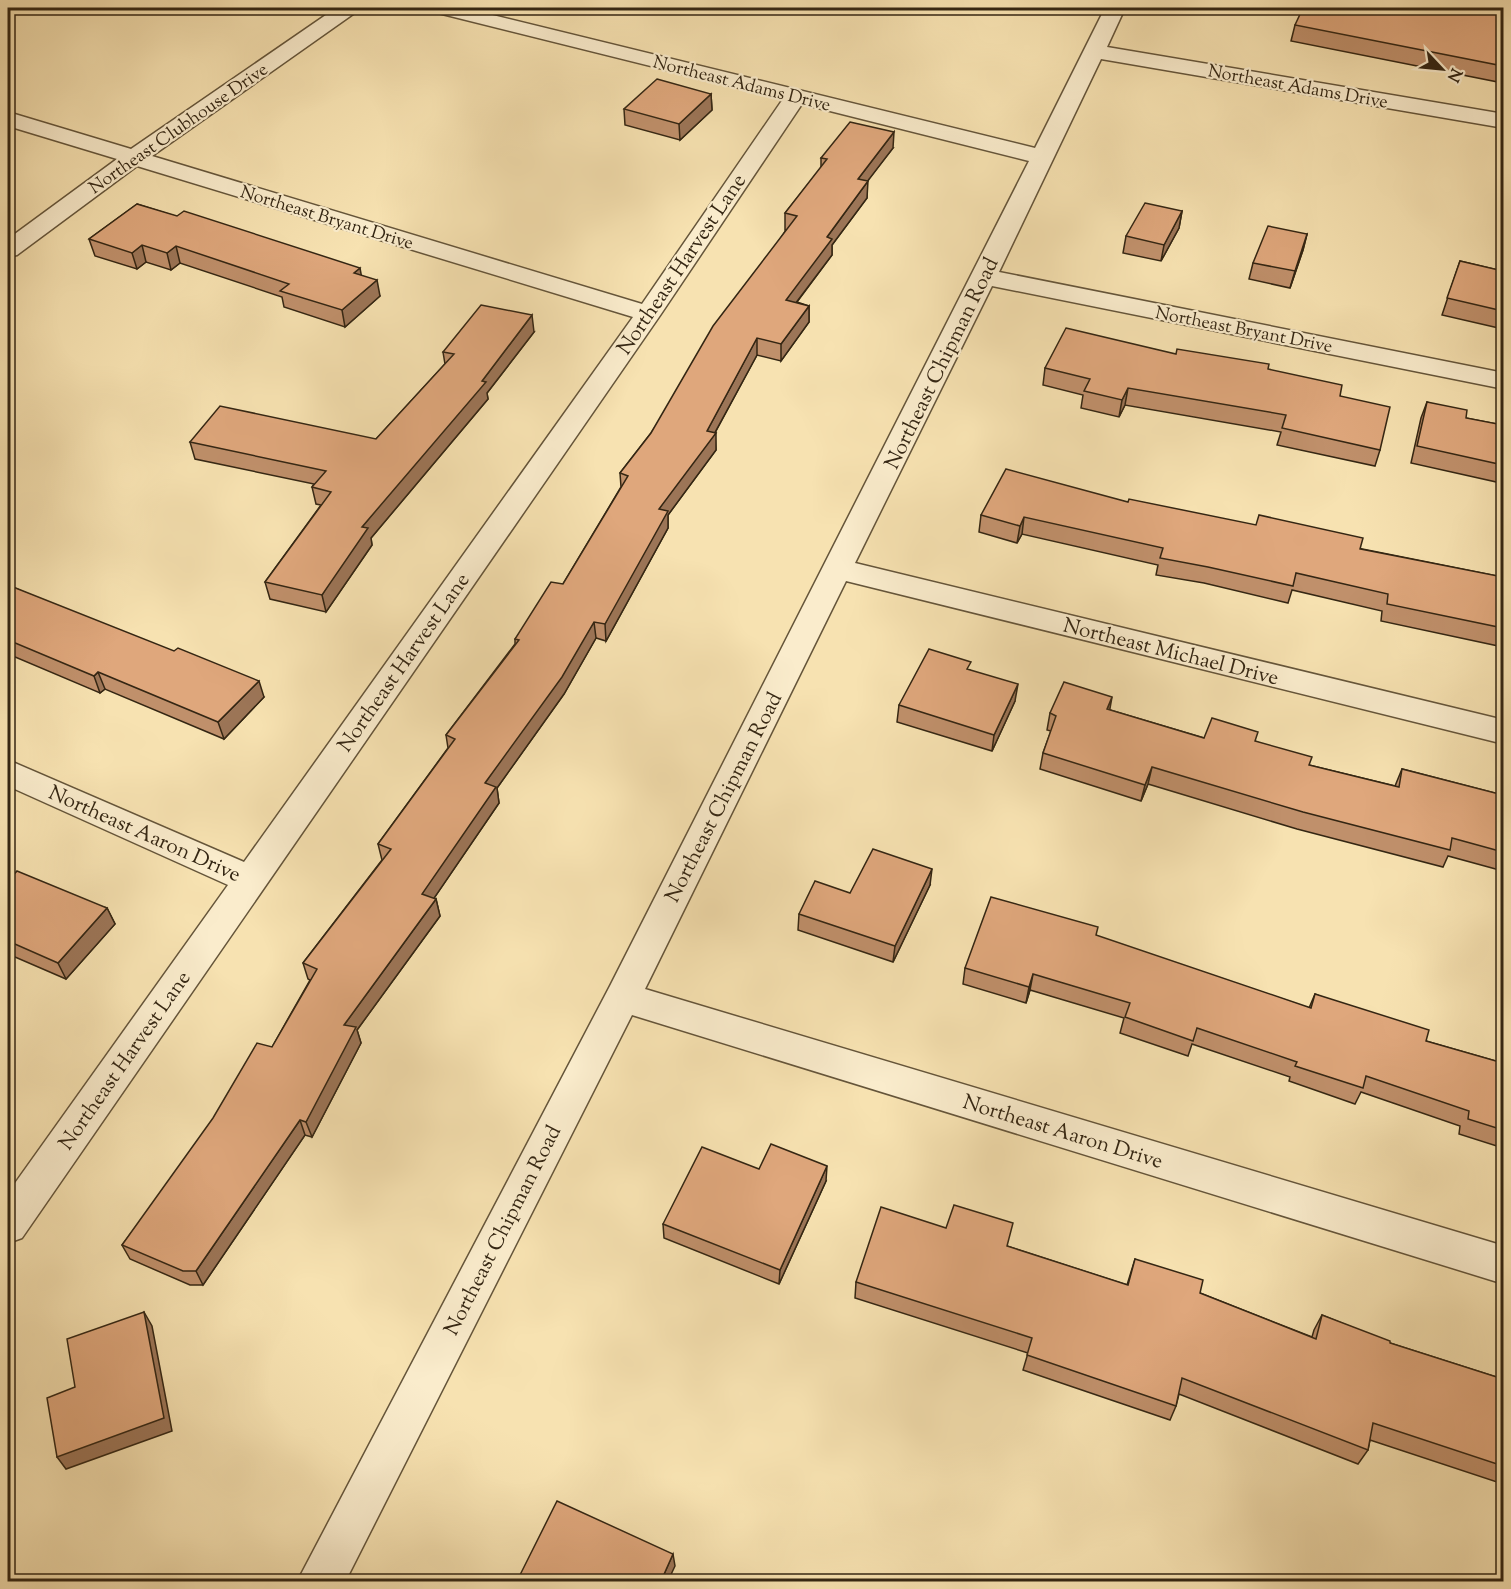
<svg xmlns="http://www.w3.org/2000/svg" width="1511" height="1589" font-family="'Sorts Mill Goudy',serif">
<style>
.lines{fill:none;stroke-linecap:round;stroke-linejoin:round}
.street-casing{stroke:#65553a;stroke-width:3}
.street{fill:#faeccc;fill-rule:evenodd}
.wall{fill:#c0906b;stroke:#342613;stroke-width:1.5}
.shaded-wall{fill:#9c7557;stroke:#342613;stroke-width:1.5}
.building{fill:#dfa77c;stroke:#342613;stroke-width:1.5}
.labels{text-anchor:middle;stroke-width:4.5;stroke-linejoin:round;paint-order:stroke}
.far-street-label{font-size:18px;fill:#342613;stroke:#faeccc}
.street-label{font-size:21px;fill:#342613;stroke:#faeccc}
</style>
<rect width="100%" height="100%" fill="#f7e2b1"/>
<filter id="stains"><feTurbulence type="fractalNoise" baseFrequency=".00333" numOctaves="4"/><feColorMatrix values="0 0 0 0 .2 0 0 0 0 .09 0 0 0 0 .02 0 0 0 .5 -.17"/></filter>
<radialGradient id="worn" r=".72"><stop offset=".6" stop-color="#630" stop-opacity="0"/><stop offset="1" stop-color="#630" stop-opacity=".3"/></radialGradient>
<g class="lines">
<defs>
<polygon id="street" points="336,8 359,8 356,12 152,156 642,304 783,99 434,12 431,8 464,8 1035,148 1105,8 1125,8 1107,47 1504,114 1504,128 1101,59 999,272 1504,373 1504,389 992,286 855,563 1504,720 1504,744 846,581 645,989 1504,1246 1504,1284 632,1015 345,1582 297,1582 610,986 1029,161 802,104 661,314 22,1238 8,1243 8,1193 228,885 8,786 8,760 244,862 633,317 137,166 17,255 8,257 8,239 117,159 8,126 8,112 131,149"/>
</defs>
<use href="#street" class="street-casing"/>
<use href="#street" class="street"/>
</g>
<g class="wall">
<polygon points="1503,8 1503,83 1291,41 1295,25"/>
<polygon points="711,94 712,110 680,140 625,125 624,109"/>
<polygon points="893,148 867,181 867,198 832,245 832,255 797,302 809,306 809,322 781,361 757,355 715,433 716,450 668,515 668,528 606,641 596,638 564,694 497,788 499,803 434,898 436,899 440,916 357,1030 361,1043 312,1137 305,1135 203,1285 190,1285 130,1259 122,1245 272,1047 310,980 308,979 303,963 382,860 378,844 448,748 446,735 515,644 515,639 563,584 621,487 620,473 651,433 786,230 785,230 785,213 821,168 821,158"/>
<polygon points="137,204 361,275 380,296 345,327 284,307 282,297 180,263 171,270 146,262 137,269 95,256 89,239"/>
<polygon points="1182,211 1179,228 1161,261 1123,253 1126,236"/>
<polygon points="1307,234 1303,250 1290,288 1249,279 1253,263"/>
<polygon points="1460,261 1503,271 1503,329 1442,315"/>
<polygon points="534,332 487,393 488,399 371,538 372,545 326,612 270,599 265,582 321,505 316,504 312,487 314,484 195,459 190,442 376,439 445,364 443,352"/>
<polygon points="1176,354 1340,396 1380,450 1375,466 1277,445 1281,432 1125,405 1119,417 1081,408 1083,395 1043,385 1045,368"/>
<polygon points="1427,402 1466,418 1503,425 1503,477 1501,483 1411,463 1421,418"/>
<polygon points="1128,502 1503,577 1503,647 1381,621 1382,611 1292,590 1288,603 1204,583 1156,575 1158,565 1022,534 1017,543 979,532 981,515"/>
<polygon points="8,585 264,697 224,739 105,689 100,693 8,654"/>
<polygon points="970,670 1015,701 992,751 897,722 899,705"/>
<polygon points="1110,710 1204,738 1255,741 1309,765 1395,786 1402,769 1503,795 1503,871 1448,856 1443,867 1297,829 1148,784 1141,801 1040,769 1043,753 1051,731 1047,730 1050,713"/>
<polygon points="8,881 107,908 115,924 66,979 8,954"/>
<polygon points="930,885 893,962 798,930 799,914 850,893"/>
<polygon points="1096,936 1309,1008 1315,994 1426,1041 1503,1063 1503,1148 1459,1134 1460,1126 1361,1092 1355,1104 1289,1081 1290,1077 1192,1044 1188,1056 1120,1033 1124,1018 1030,990 1026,1003 963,984 965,968"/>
<polygon points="826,1181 779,1284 664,1238 663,1224"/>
<polygon points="1007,1246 1127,1285 1135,1259 1200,1293 1312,1337 1314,1330 1322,1315 1390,1343 1503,1379 1503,1484 1370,1440 1368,1450 1358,1464 1179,1394 1176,1406 1170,1420 1023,1370 1028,1353 855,1298 856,1282"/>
</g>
<g class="shaded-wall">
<polygon points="711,94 712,110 680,140 679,124"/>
<polygon points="894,132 893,148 857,195 858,179"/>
<polygon points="868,181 867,198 832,245 832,255 786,316 786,300 827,237"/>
<polygon points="1182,211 1179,228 1161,261 1164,245"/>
<polygon points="1307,234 1303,250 1290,288 1295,271"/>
<polygon points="142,245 146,262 137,269 132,253"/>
<polygon points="176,246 180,263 171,270 167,253"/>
<polygon points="360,268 363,285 354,273"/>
<polygon points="377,280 380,296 345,327 342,310"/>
<polygon points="809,306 809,322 781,361 781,344"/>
<polygon points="532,315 534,332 487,393 488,399 371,538 372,545 326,612 322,595 362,527 482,381"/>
<polygon points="757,338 757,355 713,436 716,433 716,450 668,515 668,528 606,641 605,624 659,509 707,431"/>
<polygon points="1128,388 1125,405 1119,417 1122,400"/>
<polygon points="1024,517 1022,534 1017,543 1020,526"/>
<polygon points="594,622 596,638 564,694 497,788 499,803 426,910 422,894 485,783"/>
<polygon points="98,672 105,689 100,693 94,676"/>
<polygon points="259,681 264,697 224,739 218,722"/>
<polygon points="1018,684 1015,701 992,751 994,735"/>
<polygon points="1112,697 1109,714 1107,709"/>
<polygon points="1152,767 1148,784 1141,801 1145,785"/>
<polygon points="932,869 930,885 893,962 895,946"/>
<polygon points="436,899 440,916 357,1030 361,1043 312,1137 306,1122 344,1025"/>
<polygon points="107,908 115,924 66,979 58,963"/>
<polygon points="1033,974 1030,990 1026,1003 1029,987"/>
<polygon points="300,1120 305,1135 203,1285 196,1271"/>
<polygon points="827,1166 826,1181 779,1284 780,1270"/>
<polygon points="144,1312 152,1326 172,1431 66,1469 57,1457"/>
<polygon points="673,1554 675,1566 668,1581 661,1581"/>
</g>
<g class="building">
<polygon points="1303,8 1503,8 1503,66 1295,25"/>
<polygon points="657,79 711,94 679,124 624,109"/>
<polygon points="850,122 894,132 858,179 868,181 827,237 832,239 786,300 809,306 781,344 757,338 707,431 716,433 659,509 668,511 605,624 594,622 562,677 485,783 496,787 422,894 436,899 344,1025 356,1027 306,1122 300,1120 196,1271 183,1271 122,1245 213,1118 257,1043 272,1047 317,969 303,963 391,849 378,844 455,739 446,735 519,640 515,639 551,582 563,584 628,476 620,473 651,433 713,326 797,216 785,213 827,159 821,158"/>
<polygon points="1145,203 1182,211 1164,245 1126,236"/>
<polygon points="137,204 177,216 184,211 360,268 354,273 377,280 342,310 280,291 289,284 176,246 167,253 142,245 132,253 89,239"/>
<polygon points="1268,226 1307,234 1295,271 1253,263"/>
<polygon points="1460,261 1503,271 1503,311 1447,298"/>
<polygon points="481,305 532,315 482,381 486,382 362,527 368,528 322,595 265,582 331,492 312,487 326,471 190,442 220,406 376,439 454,354 443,352"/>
<polygon points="1066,328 1176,354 1177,349 1269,364 1268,369 1342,385 1340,396 1390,407 1380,450 1282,428 1286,415 1128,388 1122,400 1084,391 1090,379 1045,368"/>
<polygon points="1427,402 1467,410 1466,418 1503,425 1503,465 1417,446"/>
<polygon points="1006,469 1128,502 1129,499 1256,525 1259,515 1363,538 1360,549 1503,577 1503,628 1387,604 1388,594 1296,573 1293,586 1208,567 1160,558 1163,548 1024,517 1020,526 981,515"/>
<polygon points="8,585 174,651 178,648 259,681 218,722 98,672 94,676 8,640"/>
<polygon points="929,649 971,662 967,669 1018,684 994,735 899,705"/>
<polygon points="1064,682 1112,697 1107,709 1204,738 1212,718 1258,732 1255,741 1312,757 1309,765 1399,787 1402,769 1503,795 1503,852 1452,838 1450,850 1303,812 1152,767 1145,785 1043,753 1056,716 1050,713"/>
<polygon points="873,849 932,869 895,946 799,914 815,881 850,893"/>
<polygon points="17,871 107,908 58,963 8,941 8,881"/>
<polygon points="991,897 1098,927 1096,935 1311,1008 1315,994 1429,1030 1426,1041 1503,1063 1503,1130 1468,1119 1469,1111 1366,1076 1363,1088 1295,1066 1297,1062 1197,1028 1193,1041 1125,1017 1130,1003 1033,974 1029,987 965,968"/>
<polygon points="771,1144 827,1166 780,1270 663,1224 702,1147 759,1169"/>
<polygon points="954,1205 1013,1223 1007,1246 1128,1285 1135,1259 1203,1280 1200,1293 1316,1339 1322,1315 1390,1341 1390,1343 1503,1379 1503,1466 1373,1423 1368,1450 1182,1378 1176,1406 1027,1355 1032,1338 856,1282 881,1207 946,1228"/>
<polygon points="144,1312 164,1418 57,1457 47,1398 75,1387 67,1339"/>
<polygon points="557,1501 673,1554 661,1581 517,1581"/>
</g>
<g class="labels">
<g class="far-street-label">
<text transform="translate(742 83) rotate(14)" y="6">Northeast Adams Drive</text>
<text transform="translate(1298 86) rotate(10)" y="6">Northeast Adams Drive</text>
<text transform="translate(178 128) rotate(-35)" y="6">Northeast Clubhouse Drive</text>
<text transform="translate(327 217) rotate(17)" y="6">Northeast Bryant Drive</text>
<text transform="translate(1244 329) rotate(11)" y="6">Northeast Bryant Drive</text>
</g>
<g class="street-label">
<text transform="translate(681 264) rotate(-56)" y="7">Northeast Harvest Lane</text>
<text transform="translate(941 363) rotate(-64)" y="7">Northeast Chipman Road</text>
<text transform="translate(1171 651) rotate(14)" y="7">Northeast Michael Drive</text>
<text transform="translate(403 662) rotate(-55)" y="7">Northeast Harvest Lane</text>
<text transform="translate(723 797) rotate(-63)" y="7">Northeast Chipman Road</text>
<text transform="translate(145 833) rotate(24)" y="7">Northeast Aaron Drive</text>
<text transform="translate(124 1060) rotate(-55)" y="7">Northeast Harvest Lane</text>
<text transform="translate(1063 1131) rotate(17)" y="7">Northeast Aaron Drive</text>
<text transform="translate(502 1230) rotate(-63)" y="7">Northeast Chipman Road</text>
</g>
</g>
<rect width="1511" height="1589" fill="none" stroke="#f7e2b1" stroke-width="30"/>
<rect x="9" y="9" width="1493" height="1571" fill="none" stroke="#342613" stroke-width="3"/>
<rect x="15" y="15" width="1481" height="1559" fill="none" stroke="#342613" stroke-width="1.5"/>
<g transform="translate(1442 69) rotate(116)" stroke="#faeccc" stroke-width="4.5" paint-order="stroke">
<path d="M0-4.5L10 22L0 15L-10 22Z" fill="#342613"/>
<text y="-9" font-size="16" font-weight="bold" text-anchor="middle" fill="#342613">N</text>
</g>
<rect width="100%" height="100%" filter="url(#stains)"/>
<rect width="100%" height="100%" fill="url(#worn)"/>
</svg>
